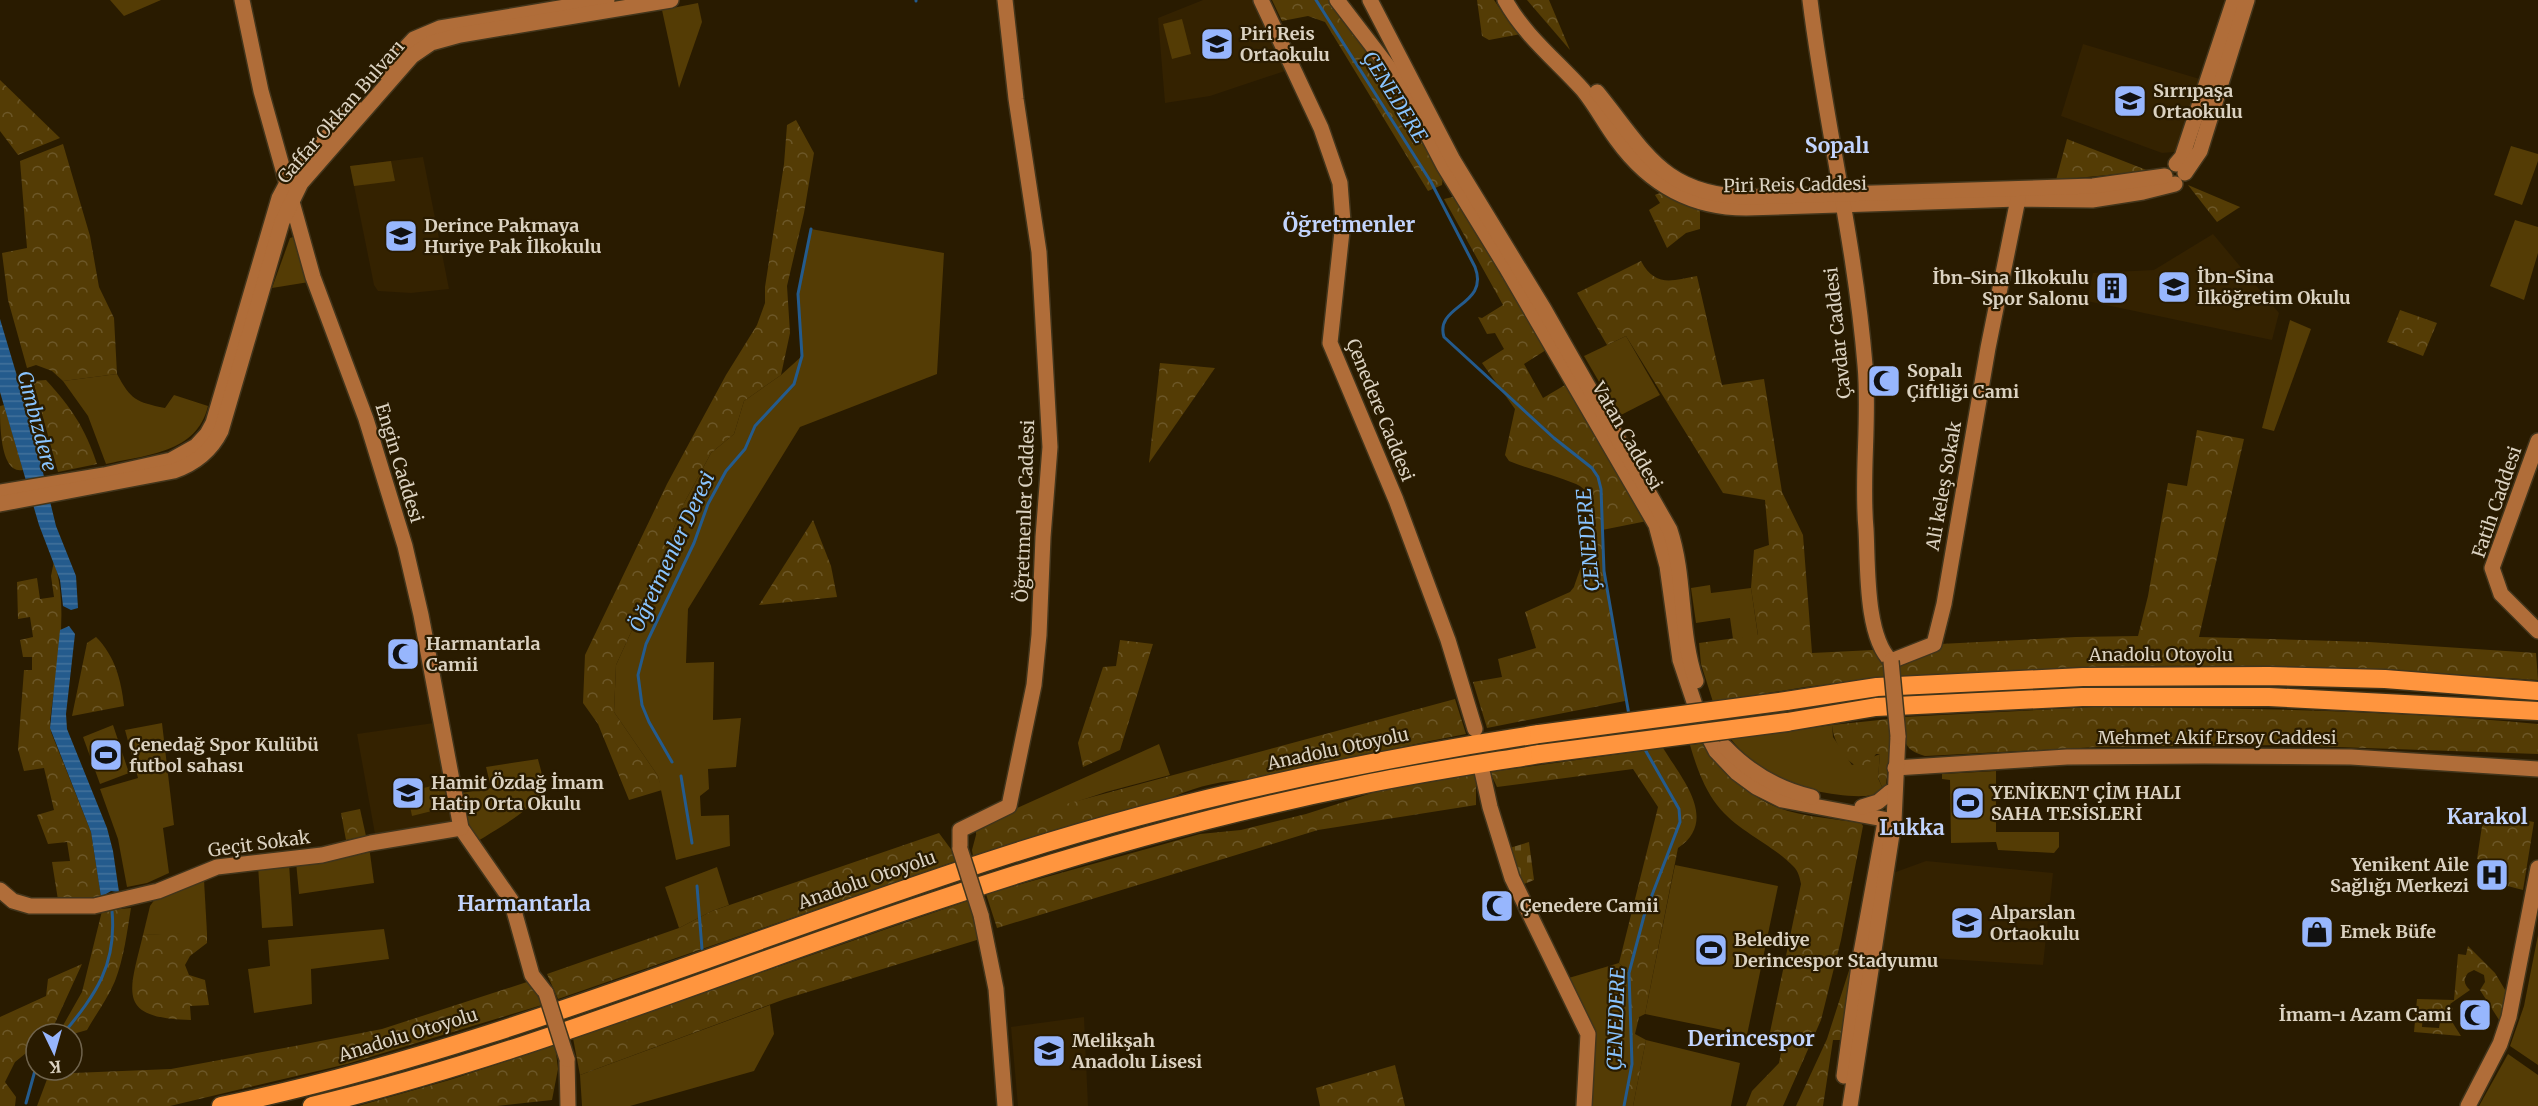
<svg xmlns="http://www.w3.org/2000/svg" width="2538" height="1106" font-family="Merriweather,serif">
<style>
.built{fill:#342200}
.grass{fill:#543c05}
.forest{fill:url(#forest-crowns)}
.cemetery{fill:url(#cemetery-stones)}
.water{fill:url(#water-rules)}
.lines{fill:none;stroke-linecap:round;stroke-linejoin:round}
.stream{stroke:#245b8d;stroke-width:3}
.secondary-casing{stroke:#42351b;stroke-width:18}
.highway-casing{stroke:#42351b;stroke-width:21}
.secondary{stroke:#b06d39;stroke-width:15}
.highway{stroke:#ff953e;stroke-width:18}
.secondary-bridge-casing{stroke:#42351b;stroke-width:18;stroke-linecap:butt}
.highway-bridge-casing{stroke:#42351b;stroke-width:21;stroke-linecap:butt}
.secondary-bridge{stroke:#b06d39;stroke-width:15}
.highway-bridge{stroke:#ff953e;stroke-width:18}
.labels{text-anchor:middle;stroke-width:4.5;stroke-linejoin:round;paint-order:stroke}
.poi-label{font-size:18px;font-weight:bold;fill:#dbd2c1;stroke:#291b00;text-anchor:start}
.street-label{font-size:18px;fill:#dbd2c1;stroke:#291b00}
.water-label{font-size:20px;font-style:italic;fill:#89c4ff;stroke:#291b00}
.quarter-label{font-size:21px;font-weight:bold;fill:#c2d4fd;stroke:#291b00}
</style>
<defs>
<pattern id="forest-crowns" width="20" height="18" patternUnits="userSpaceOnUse" patternTransform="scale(1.5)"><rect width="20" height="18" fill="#543c05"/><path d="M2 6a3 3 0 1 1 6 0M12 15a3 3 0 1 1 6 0" fill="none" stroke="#6c5728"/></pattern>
<pattern id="cemetery-stones" width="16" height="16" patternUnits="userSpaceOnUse" patternTransform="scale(1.5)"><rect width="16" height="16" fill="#543c05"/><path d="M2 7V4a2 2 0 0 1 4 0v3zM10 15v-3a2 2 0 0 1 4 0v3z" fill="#6c5728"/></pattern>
<pattern id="water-rules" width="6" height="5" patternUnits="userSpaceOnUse" patternTransform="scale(1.5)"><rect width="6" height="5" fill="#245b8d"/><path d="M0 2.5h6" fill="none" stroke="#43729b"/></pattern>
</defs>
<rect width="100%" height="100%" fill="#291b00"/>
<g class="built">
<polygon points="1203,0 1252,0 1288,70 1210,96 1165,103 1158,18"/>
<polygon points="2083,44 2203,80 2178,148 2174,152 2162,153 2061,116"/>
<polygon points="423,157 449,289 411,293 378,291 374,285 350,166"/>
<polygon points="2213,234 2279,313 2272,340 2087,301 2093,273 2154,270"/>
<polygon points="434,723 453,823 375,834 357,734"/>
<polygon points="1926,861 2053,873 2043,965 1882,955 1893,873"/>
<polygon points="1084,1017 1088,1106 1018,1106 1011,1027"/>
</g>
<g class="grass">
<polygon points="110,0 161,0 124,16"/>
<polygon points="698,3 702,22 679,88 662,10"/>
<polygon points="1182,19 1191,54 1172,59 1163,24"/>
<polygon points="2511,146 2538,154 2538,161 2522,205 2494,195"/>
<polygon points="391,161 395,181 354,186 350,166"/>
<polygon points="2515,220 2538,227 2538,253 2524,300 2490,286"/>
<polygon points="811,229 944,253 937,374 800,427 688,609 686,663 714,662 713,720 741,718 736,767 708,769 709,789 700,796 701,816 729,815 730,846 676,860 658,776 614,712 616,665 644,604 682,507 711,453 734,434 744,401 781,375 802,356 798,294"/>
<polygon points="293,237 296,240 309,282 272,288 290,238"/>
<polygon points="2290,320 2311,329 2274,431 2262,428"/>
<polygon points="1626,336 1660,395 1619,416 1584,356"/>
<path d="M117,374C131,400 136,402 165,408L174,395L208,406C197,453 146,455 106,464L88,416L63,381Z"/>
<polygon points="1710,585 1711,593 1751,588 1758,636 1733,639 1730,618 1696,623 1691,588"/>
<polygon points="162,723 174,825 163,828 169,873 147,883 127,887 118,839 100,789 138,778 125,730"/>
<polygon points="113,725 129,773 100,784 83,737"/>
<path d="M1832,725L1833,737L1852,765L1880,754L1878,778L1882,787L1886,786L1883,792C1862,803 1798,790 1777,778C1761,769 1742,754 1731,739Z"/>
<polygon points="1159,744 1170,775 1106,792 976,835 976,830 993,819"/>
<path d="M538,759C540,768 546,783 542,792C532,810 495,830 478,841L468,825L461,793L491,788L486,767Z"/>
<polygon points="1996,771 1996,832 2059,832 2059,847 2054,853 1998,850 1996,842 1951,843 1950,780 1942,779 1942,774"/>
<polygon points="444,783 448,807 412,816 407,792"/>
<polygon points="369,846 374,883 299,894 296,862"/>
<polygon points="289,863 293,926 262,928 258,865"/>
<polygon points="1675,865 1778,886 1747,1035 1645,1014"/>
<polygon points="717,867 729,905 712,911 679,928 665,887"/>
<polygon points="204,880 207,933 143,935 150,906 155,899"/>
<polygon points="384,929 389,959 311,969 312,1004 254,1013 248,969 270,966 268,940"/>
<polygon points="2538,935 2538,1065 2510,1046 2524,1006"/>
<polygon points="1619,963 1629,973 1632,1064 1624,1106 1584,1106 1588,1034 1562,980"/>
<polygon points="770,1005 774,1034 754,1071 630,1106 582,1106 580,1075"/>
<polygon points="1646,1040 1740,1063 1731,1106 1633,1106"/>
<polygon points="2508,1054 2538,1075 2538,1106 2479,1106"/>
</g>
<g class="forest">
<polygon points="1272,0 1333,0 1394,86 1443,175 1442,185 1428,191 1325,22 1308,16 1282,21"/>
<polygon points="1477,0 1494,0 1511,25 1521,34 1489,40 1482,36"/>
<polygon points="1527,0 1549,0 1570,50"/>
<polygon points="0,80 60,138 18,155 0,131"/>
<polygon points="796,120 814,153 804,213 787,286 790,333 781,375 744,401 734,434 711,453 682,507 644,604 616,665 614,712 658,776 662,790 629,800 598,724 583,703 585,655 667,484 726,375 757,325 765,303 765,287 784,164 787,125"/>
<polygon points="2067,139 2149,171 2056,180"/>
<polygon points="63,144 90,236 99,287 114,318 117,374 63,381 52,371 36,365 27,368 8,300 2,253 27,248 20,161"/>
<polygon points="2188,185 2240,207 2217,222"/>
<polygon points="1660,193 1700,208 1700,229 1686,233 1667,248 1649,210 1660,203 1655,195"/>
<path d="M1457,196L1546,350L1524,364L1543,398L1565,385L1647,521L1602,530C1603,588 1619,644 1625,701L1487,728L1473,682L1502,677L1498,659L1536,648L1525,612L1570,592L1574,587C1582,561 1611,500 1576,484C1555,475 1531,470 1509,461L1505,455L1515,409L1482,363L1504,349L1495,333L1487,334L1478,317L1482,318L1503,305L1444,199Z"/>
<path d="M1641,261C1655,287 1671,281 1697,276L1722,385L1764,379L1782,492L1803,535L1812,653L1873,650L1884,667L1885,678L1805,687L1713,702L1701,664L1699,643L1758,635L1751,588L1754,550L1769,545L1765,500L1723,493L1626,336L1607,345L1577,293Z"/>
<polygon points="2400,310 2437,323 2423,356 2387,342"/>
<polygon points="1160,363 1215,368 1149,463"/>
<path d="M46,380C71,407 85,428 97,464L58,472L33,381Z"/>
<path d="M4,405L23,470C0,475 0,425 0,406Z"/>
<path d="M2197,430L2244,439L2199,637L2369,642L2536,653L2538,680C2326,666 2112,656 1900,681V664L1940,644L2076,637L2138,636L2148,596L2168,483L2187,486Z"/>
<polygon points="813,520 831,566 837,597 759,605"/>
<path d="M54,561C70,612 56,669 50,721L51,732L91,832L101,897L58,900L52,862L70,861L67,842L48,844L37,815L54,810L44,768L24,771L18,749L24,670H32V657H23L20,640L33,637L30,617L18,619L17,582L37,578L40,599L54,597L51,576Z"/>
<path d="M96,637C115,656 121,680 124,706L72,716L87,643Z"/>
<polygon points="1120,640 1153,644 1120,750 1083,767 1078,743 1103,667 1116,666"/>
<path d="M1455,699L1466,734C1396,747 1328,765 1258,779C1249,781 1240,780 1231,781C1205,784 1179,792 1157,806L973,856L972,850L976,835L992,824Z"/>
<path d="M2094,707C2242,708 2390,710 2538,724V754L2282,745L2099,747L1925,756C1902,750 1903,738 1903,717Z"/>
<path d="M1889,719L1890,740L1886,786L1882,787L1878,777L1880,754H1876L1867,766L1860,768C1845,762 1833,741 1832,725Z"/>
<path d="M1706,743C1721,760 1735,780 1753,794C1782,817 1826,817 1861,823L1863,826L1841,940L1821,1020L1783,1106H1746L1752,1091L1779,1063L1783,1042L1769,1037L1801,884C1800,878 1798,871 1794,867C1771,843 1738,832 1717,805C1704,788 1696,766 1690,745Z"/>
<path d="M1663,748C1682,779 1719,820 1678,848L1645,1014L1639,1017L1635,1034L1646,1040L1633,1106H1624L1632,1064L1629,973L1619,963L1658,807L1633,769L1497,787L1490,772Z"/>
<polygon points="1476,774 1476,805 1318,830 997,928 986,894 1200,834 1241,830 1306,814 1378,791"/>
<polygon points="360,809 366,836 346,840 341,813"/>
<polygon points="2484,813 2534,822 2523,890 2500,884 2504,865 2477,859"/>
<polygon points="939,833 953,852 956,861 558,999 547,974 679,928 712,911"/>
<polygon points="970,900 980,939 785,999 580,1075 573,1038"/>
<path d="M131,908C127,932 124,958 115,981C108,998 96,1014 87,1030L73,1034L61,1029L82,992L102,911Z"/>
<path d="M200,932L207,933V943L190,956L185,965L189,975L205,980L209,1005L190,1006L191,1020C116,1018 129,993 143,935Z"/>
<path d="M2468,946L2495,973L2507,993L2501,1023L2480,990L2485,982L2484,975L2474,970L2468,973C2463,979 2464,985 2470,990L2450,1004L2453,1009L2441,1017V1012L2423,1011L2422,1027L2439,1028L2440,1022L2449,1017L2461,1036L2414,1032L2417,999L2454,1000L2458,954L2466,955Z"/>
<polygon points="1853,958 1845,1040 1833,1040 1823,1106 1796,1106 1827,1039"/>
<polygon points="82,964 50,1034 36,1034 36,1045 15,1062 5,1082 16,1097 15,1106 0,1106 0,1017 46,996 48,979"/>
<polygon points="527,982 538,996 542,1005 347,1064 170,1106 37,1106 49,1074 171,1069 295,1046 382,1029"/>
<polygon points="555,1045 558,1069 552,1100 497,1106 358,1106 453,1079"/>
<polygon points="1395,1065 1405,1106 1320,1106 1316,1088"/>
</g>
<polygon class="cemetery" points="1529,842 1534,880 1517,887 1503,850"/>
<g class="water">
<polygon points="0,319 31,423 56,526 76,576 78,608 71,610 63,606 60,580 39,525 0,392"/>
<polygon points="69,626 75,634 66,714 67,729 107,828 113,851 119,892 111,891 101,897 91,832 50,728 60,630"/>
</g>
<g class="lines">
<g class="stream">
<path d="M1316,0L1431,182L1475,267C1490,306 1434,305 1444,337L1554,438L1592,468L1598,477L1601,489L1604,571L1629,715"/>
<polyline points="916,1 916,0"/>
<polyline points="672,762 649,722 642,705 638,675 646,644 694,543 708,504 726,471 745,449 755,426 794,384 802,356 798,294 811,229"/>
<polyline points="681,776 692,843"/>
<polyline points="697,886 702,949"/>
<path d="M63,1034C96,994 117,965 112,911"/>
<polyline points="26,1103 36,1067"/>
<polyline points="1624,1106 1632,1064 1629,973 1644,916 1680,822 1679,809 1643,746"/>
</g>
<defs>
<g id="secondary">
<polyline points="242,0 261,91 313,277 366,419 405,546 421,615 461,828 511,900 532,975 546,993"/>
<polyline points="1261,0 1321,128 1340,183 1343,222 1330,343 1396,500 1448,640 1475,729"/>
<polyline points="1337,0 1393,73 1409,99 1444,166 1506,267 1656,525 1667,566 1680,660 1700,720 1716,751 1737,773 1756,787 1782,800 1894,821"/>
<path d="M1370,0L1453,160L1544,309L1670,530C1686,578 1679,632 1696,681"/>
<path d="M1505,0C1524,35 1557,61 1583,90C1596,106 1605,124 1617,140C1649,184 1692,208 1746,208L2018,199L2092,200L2143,192L2175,184"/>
<path d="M1810,0C1825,122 1855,242 1865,365C1870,420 1861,474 1866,529C1868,564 1865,636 1891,661L1934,644L1944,604L1988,348L2018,199"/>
<polyline points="383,72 414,39 440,28 607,0"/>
<path d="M1597,92C1646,152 1662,195 1749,197L2093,186L2165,176"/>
<polyline points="2176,164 2182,157 2234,0"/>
<polyline points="2185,173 2200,151 2247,0"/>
<polyline points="2538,441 2492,568 2501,594 2538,631"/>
<polyline points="0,492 104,475 171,460 196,446 207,434 213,423 279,198 287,183 354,106"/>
<path d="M0,504L174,471C194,464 211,451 221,431L282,222L301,183L412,56L431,43L460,35L671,0"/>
<path d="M1725,747C1749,772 1778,789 1812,797"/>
<polyline points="1895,768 2067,757 2204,756 2351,757 2538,769"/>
<polyline points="1482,771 1490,807 1512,878 1588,1034 1584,1106"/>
<polyline points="1862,807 1878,802 1890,792"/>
<polyline points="960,849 960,830 1009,806 1034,685 1039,635 1043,537 1050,447 1039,252 1016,99 1005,0"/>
<polyline points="0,890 13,901 30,906 94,906 158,891 217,867 322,855 371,843 461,828"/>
<polyline points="981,915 996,989 1005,1106"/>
<polyline points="567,1059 568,1106"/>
<polyline points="1844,1076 1860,958 1884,827"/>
<polyline points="1850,1106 1894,821 1898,736"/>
<polyline points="2468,1106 2500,1044 2509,1017 2538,868"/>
</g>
<g id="highway">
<polyline points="1786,701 1877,687 2083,677 2269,676 2385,679 2538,691"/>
<polyline points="1787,722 1876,707 2082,697 2269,697 2538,711"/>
<path d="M221,1106C487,1051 738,942 995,859C1172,801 1356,762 1539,734"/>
<path d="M312,1106C523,1056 724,971 929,903C1068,856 1212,815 1356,786C1417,773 1479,764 1540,754"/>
</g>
</defs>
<use href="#secondary" class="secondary-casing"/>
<use href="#highway" class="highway-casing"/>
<use href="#secondary" class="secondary"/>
<use href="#highway" class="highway"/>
<defs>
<g id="secondary-bridge">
<polyline points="1891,661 1898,736"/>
<polyline points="960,849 981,915"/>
<polyline points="546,993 567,1059"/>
</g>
<g id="highway-bridge">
<polyline points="1539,734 1786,701"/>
<polyline points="1540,754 1787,722"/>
</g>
</defs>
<use href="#secondary-bridge" class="secondary-bridge-casing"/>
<use href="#highway-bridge" class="highway-bridge-casing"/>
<use href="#secondary-bridge" class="secondary-bridge"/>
<use href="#highway-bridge" class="highway-bridge"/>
</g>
<defs>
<symbol id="school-square" viewBox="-11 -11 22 22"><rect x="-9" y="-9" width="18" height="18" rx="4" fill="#97b6fd" stroke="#291b00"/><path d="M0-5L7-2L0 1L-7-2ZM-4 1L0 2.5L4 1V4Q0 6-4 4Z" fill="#111"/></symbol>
<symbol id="building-square" viewBox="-11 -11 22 22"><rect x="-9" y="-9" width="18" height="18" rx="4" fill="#97b6fd" stroke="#291b00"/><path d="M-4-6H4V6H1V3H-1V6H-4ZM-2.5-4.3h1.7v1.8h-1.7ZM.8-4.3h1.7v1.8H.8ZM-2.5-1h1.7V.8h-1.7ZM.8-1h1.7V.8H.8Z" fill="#111"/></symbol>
<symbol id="mosque-square" viewBox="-11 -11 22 22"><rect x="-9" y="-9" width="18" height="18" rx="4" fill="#97b6fd" stroke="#291b00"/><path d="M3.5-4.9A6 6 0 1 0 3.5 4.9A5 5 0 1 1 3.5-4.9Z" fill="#111"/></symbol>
<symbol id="stadium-square" viewBox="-11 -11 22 22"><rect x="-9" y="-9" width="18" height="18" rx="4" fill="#97b6fd" stroke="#291b00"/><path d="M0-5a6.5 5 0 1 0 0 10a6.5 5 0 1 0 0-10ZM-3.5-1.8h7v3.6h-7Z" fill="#111"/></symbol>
<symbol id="hospital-square" viewBox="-11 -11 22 22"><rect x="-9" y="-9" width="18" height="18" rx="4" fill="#97b6fd" stroke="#291b00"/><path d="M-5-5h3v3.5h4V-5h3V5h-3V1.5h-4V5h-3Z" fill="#111"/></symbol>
<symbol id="shop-square" viewBox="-11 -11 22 22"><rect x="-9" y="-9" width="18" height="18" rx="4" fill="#97b6fd" stroke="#291b00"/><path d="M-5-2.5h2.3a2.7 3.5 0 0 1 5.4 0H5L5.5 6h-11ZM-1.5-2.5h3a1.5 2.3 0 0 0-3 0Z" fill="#111"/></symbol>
</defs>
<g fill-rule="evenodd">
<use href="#school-square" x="1198" y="25" width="38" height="38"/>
<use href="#school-square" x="2111" y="82" width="38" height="38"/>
<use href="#school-square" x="382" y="217" width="38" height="38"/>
<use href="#school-square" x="2155" y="268" width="38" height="38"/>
<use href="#building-square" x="2093" y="269" width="38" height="38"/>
<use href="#mosque-square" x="1865" y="362" width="38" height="38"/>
<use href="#mosque-square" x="384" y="635" width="38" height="38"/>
<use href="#stadium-square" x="87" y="736" width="38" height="38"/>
<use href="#school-square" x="389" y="774" width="38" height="38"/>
<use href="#stadium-square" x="1949" y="784" width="38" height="38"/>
<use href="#hospital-square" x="2473" y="856" width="38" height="38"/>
<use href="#mosque-square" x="1478" y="887" width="38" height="38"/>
<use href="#school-square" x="1948" y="904" width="38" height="38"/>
<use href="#shop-square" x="2298" y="913" width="38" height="38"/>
<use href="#stadium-square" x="1692" y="931" width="38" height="38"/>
<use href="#mosque-square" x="2456" y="996" width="38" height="38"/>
<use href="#school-square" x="1030" y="1032" width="38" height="38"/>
</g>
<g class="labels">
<g class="poi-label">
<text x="1240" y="40">Piri Reis<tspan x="1240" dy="21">Ortaokulu</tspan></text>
<text x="2153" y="97">Sırrıpaşa<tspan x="2153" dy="21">Ortaokulu</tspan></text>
<text x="424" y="232">Derince Pakmaya<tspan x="424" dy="21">Huriye Pak İlkokulu</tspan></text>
<text x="2197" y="283">İbn-Sina<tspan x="2197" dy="21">İlköğretim Okulu</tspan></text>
<text x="2089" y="284" text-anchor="end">İbn-Sina İlkokulu<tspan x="2089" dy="21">Spor Salonu</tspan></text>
<text x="1907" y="377">Sopalı<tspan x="1907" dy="21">Çiftliği Cami</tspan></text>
<text x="426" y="650">Harmantarla<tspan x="426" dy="21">Camii</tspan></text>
<text x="129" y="751">Çenedağ Spor Kulübü<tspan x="129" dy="21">futbol sahası</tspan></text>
<text x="431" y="789">Hamit Özdağ İmam<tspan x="431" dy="21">Hatip Orta Okulu</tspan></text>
<text x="1991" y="799">YENİKENT ÇİM HALI<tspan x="1991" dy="21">SAHA TESİSLERİ</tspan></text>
<text x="2469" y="871" text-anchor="end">Yenikent Aile<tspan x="2469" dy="21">Sağlığı Merkezi</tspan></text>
<text x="1520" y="912">Çenedere Camii</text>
<text x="1990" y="919">Alparslan<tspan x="1990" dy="21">Ortaokulu</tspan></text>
<text x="2340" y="938">Emek Büfe</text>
<text x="1734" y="946">Belediye<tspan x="1734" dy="21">Derincespor Stadyumu</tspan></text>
<text x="2452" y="1021" text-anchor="end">İmam-ı Azam Cami</text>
<text x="1072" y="1047">Melikşah<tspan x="1072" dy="21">Anadolu Lisesi</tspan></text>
</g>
<g class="street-label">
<text transform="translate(341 112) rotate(-49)" y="6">Gaffar Okkan Bulvarı</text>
<text transform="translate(1795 185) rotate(-1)" y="6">Piri Reis Caddesi</text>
<text transform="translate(1838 333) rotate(-96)" y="6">Çavdar Caddesi</text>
<text transform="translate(1380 410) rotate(68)" y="6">Çenedere Caddesi</text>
<text transform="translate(1627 436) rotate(60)" y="6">Vatan Caddesi</text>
<text transform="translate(399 463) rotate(73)" y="6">Engin Caddesi</text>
<text transform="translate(1944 486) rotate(-80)" y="6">Ali keleş Sokak</text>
<text transform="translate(2497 502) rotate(-71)" y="6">Fatih Caddesi</text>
<text transform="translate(1025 511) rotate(-88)" y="6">Öğretmenler Caddesi</text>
<text x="2161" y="661">Anadolu Otoyolu</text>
<text x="2217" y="744">Mehmet Akif Ersoy Caddesi</text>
<text transform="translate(1338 749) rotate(-12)" y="6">Anadolu Otoyolu</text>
<text transform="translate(259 844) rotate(-8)" y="6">Geçit Sokak</text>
<text transform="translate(867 880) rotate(-19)" y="6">Anadolu Otoyolu</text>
<text transform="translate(408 1035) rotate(-17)" y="6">Anadolu Otoyolu</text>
</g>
<g class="water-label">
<text transform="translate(1395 97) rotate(58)" y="7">ÇENEDERE</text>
<text transform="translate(37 421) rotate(75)" y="7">Cımbızdere</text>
<text transform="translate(1588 540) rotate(-95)" y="7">ÇENEDERE</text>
<text transform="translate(672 552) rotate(-65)" y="7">Öğretmenler Deresi</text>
<text transform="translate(1616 1019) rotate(-88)" y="7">ÇENEDERE</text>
</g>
<g class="quarter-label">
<text x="1837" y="153">Sopalı</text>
<text x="1349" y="232">Öğretmenler</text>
<text x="2487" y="824">Karakol</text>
<text x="1912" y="835">Lukka</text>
<text x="524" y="911">Harmantarla</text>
<text x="1751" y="1046">Derincespor</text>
</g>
</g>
<g transform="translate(54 1052) rotate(175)"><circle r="28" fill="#291b00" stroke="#70644d" stroke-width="1.5"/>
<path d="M0-4.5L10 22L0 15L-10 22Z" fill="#97b6fd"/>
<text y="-9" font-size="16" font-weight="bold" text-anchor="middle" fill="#dbd2c1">K</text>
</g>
</svg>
